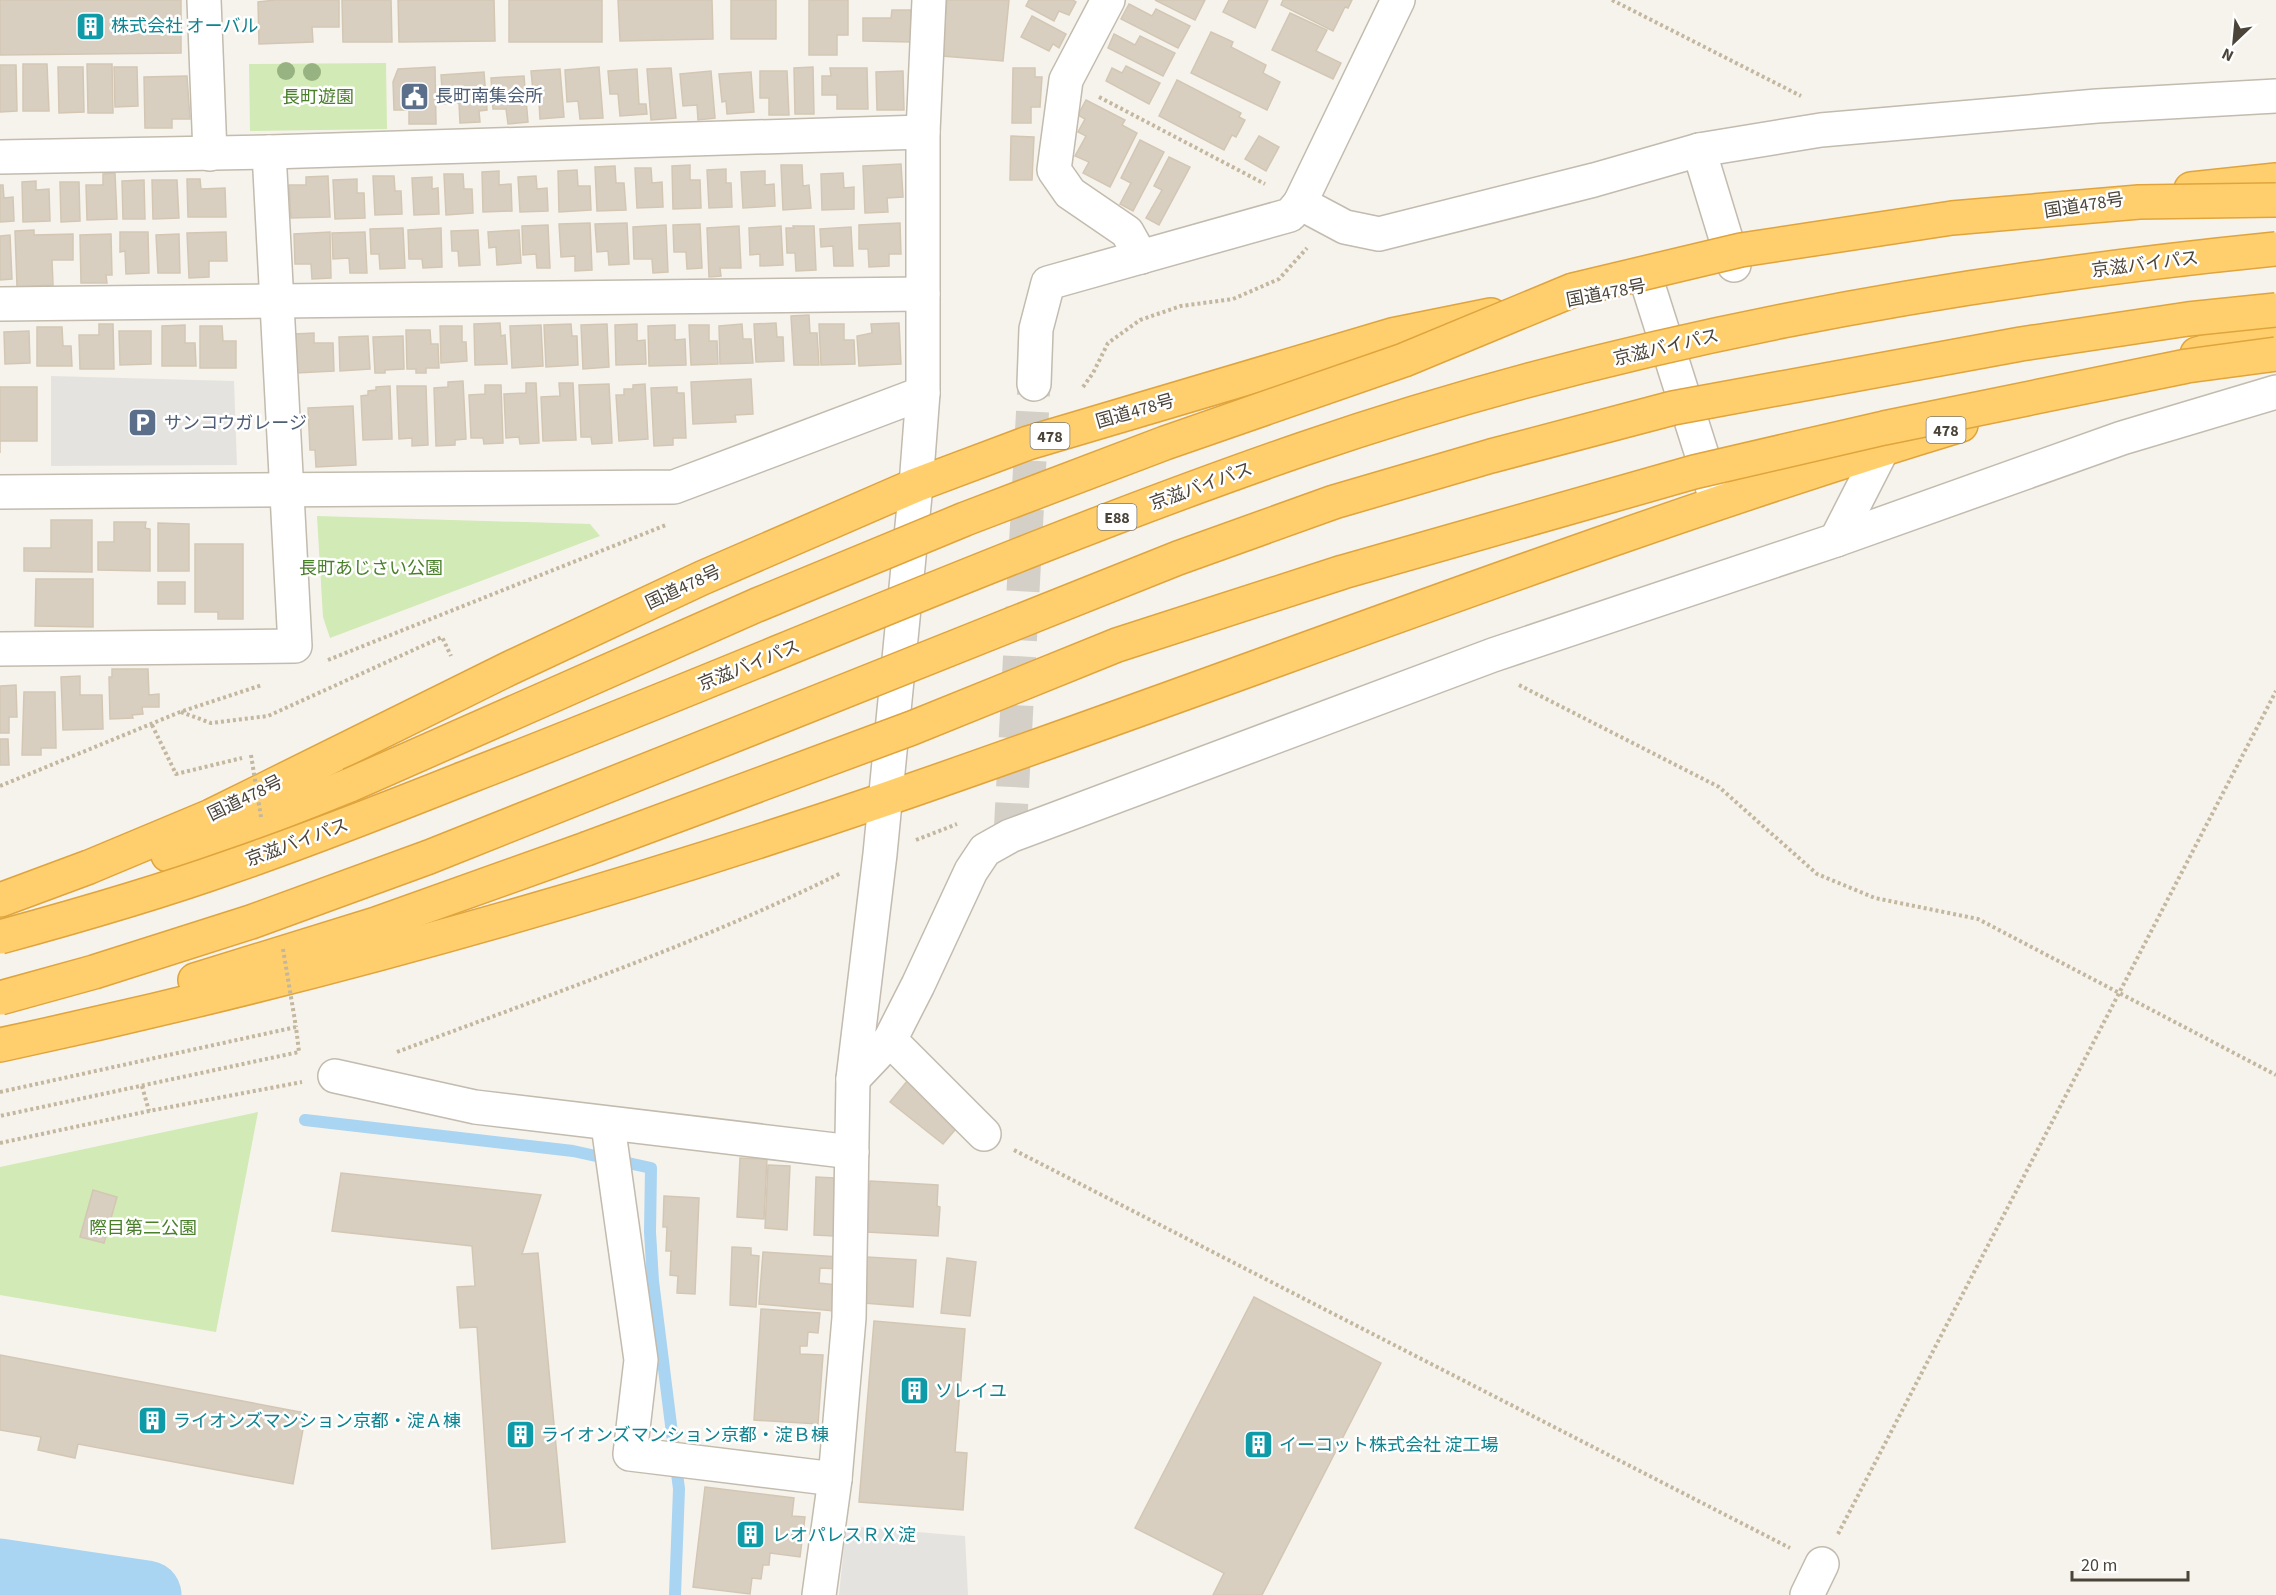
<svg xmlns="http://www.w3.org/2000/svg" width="2276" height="1595" font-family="'Source Sans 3','Noto Sans JP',sans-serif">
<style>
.green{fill:#d2eab5}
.parking{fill:#e5e3e0}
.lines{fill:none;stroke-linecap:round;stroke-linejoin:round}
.stream{stroke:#a9d4f2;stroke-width:12}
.river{stroke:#a9d4f2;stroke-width:69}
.building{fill:#d8cfc1;stroke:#d3c7b4;stroke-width:1.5}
.minor-tunnel{stroke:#d4d0c8;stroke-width:33;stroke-dasharray:33 16;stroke-linecap:butt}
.minor-casing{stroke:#c2bbae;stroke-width:36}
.highway-casing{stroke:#e0a43c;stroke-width:36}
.path{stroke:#c4b79f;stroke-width:4;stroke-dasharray:3 3;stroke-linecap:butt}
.minor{stroke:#fff;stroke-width:33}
.highway{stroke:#ffcf6e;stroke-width:33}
.highway-bridge-casing{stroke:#e0a43c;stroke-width:36;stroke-linecap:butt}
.path-bridge{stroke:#c4b79f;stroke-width:4;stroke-dasharray:3 3;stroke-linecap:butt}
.highway-bridge{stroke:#ffcf6e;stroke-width:33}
.tree{fill:#97b381}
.labels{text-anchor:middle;stroke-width:5;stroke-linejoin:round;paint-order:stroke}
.shield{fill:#fff;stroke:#817c74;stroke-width:1.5}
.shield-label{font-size:16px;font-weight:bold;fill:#4b4439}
.culture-label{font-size:18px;fill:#0d838f;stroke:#fff;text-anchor:start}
.service-label{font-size:18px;fill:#4e5e75;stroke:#fff;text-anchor:start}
.park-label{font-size:18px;fill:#4a7f2a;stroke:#fff}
.street-label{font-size:18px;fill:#4b4439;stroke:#fff}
</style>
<rect width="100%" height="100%" fill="#f6f3ec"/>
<g class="green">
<polygon points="386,63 387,129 250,131 249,64"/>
<polygon points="317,516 590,524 600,536 330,638 323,617"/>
<polygon points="258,1112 216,1332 0,1295 0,1167"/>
</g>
<g class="parking">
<polygon points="51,376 234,381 237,465 51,466"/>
<polygon points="846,1526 965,1536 968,1595 839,1595"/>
</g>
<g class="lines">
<polyline class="stream" points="305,1120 573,1151 651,1168 650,1232 653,1281 679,1489 675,1595"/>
<polyline class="river" points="0,1573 147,1595"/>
</g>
<g class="building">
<polygon points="0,0 181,0 181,53 0,55"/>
<polygon points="275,0 339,0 339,27 312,27 313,42 259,44 258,2"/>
<polygon points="342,0 391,0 392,42 343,42"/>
<polygon points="398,0 494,0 495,41 399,42"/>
<rect x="509" y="0" width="93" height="42"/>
<polygon points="618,0 712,0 713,39 620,41"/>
<rect x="731" y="0" width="45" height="39"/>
<polygon points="809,0 848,0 848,35 837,35 837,55 809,55"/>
<polygon points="947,0 1009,0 1003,61 942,56"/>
<polygon points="1029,0 1073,0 1076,2 1069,15 1059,11 1054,21 1026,6"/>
<polygon points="1155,0 1205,0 1195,20"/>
<polygon points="1229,0 1268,0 1255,28 1223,12"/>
<polygon points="1283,0 1352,0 1348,8 1345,7 1333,31 1281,5"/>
<polygon points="1129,4 1152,16 1156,9 1190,26 1178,48 1121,19"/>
<polygon points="892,10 911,10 911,42 863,41 863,18 891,18"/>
<polygon points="1290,13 1327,30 1316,51 1341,63 1333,79 1272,50"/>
<polygon points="1032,16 1066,34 1059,48 1053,44 1049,51 1021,37"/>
<polygon points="1211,32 1233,42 1231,47 1266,65 1263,73 1280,82 1267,110 1191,73"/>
<polygon points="1114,34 1135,45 1140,36 1175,53 1163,76 1108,48"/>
<polygon points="23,64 47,64 49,111 23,111"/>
<polygon points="87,64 112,64 113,113 88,113"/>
<polygon points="0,65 16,65 17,111 0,112"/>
<polygon points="1126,66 1160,83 1149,104 1106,81 1112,68 1122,73"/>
<polygon points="58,67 83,67 84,112 59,113"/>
<polygon points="114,67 137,67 138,106 115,107"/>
<polygon points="435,67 436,124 409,124 409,110 394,110 393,82 398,69"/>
<polygon points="599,67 603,118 580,119 578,101 567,102 565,70"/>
<polygon points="813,67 814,114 795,114 794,68"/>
<polygon points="671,68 676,118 651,120 647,69"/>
<polygon points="830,68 867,68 868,109 837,109 837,95 822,95 822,76 831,76"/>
<polygon points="1013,68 1035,68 1035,77 1042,77 1040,107 1031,107 1031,123 1012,123"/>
<polygon points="560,69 564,117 540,119 539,102 534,102 531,71"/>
<polygon points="637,69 639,104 646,104 647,114 620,116 618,94 610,94 608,71"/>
<polygon points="711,71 715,118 698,120 697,105 683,106 680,74"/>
<polygon points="760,71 787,71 789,115 769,115 769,98 760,98"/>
<polygon points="903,71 904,110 877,110 876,72"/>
<polygon points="484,72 487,110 479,111 480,122 460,123 459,103 443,104 441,75"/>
<polygon points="751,72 754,112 727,114 726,101 722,102 719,74"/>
<polygon points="187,76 190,119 172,119 172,128 145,128 144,77"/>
<polygon points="524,76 528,122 508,124 506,109 493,109 491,78"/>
<polygon points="1177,80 1241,113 1239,117 1245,120 1236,137 1232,135 1224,150 1159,116"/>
<polygon points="1086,100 1125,120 1122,125 1137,133 1110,187 1083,173 1089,162 1075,156 1086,136 1078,132 1085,119 1078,115"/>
<polygon points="1011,136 1034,137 1032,180 1010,180"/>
<polygon points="1259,136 1279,147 1266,171 1245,159"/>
<polygon points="1140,140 1164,152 1133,211 1120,204 1131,183 1121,178"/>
<polygon points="1169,157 1190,167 1159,225 1146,218 1162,190 1154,186"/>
<polygon points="901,164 903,197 887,198 888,212 865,213 863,166"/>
<polygon points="690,165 690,180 700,180 701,208 673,209 672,166"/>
<polygon points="781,165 802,165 803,186 809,185 811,208 783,210"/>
<polygon points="615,166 616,183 624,183 626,210 597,211 595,167"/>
<polygon points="635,168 651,168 652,183 662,182 663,207 637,208"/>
<polygon points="726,169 726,183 731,183 732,207 709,208 707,170"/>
<polygon points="577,170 578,186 590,186 591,210 559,212 558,171"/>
<polygon points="499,171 499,185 511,184 512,211 483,212 482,172"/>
<polygon points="765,171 765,185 774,184 775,206 743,208 741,172"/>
<polygon points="115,173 117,219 87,220 86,185 103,185 103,174"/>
<polygon points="843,173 844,188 854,187 854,209 822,210 821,174"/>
<polygon points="444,174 463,174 464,189 472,189 473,213 446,215"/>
<polygon points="328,176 330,217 291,218 289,185 306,185 306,177"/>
<polygon points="373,176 394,176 395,191 401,191 402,214 375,215"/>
<polygon points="536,176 537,189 547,188 548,211 520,212 518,177"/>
<polygon points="432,177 432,189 438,188 439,214 414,215 412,178"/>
<polygon points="187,179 200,179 201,189 225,188 226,217 188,217"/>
<polygon points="357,179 357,193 364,193 365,218 335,219 333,180"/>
<polygon points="144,180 145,219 123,219 122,181"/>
<polygon points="152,180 177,180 179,218 153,219"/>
<polygon points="36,181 36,190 49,189 50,221 23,222 22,182"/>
<polygon points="60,182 79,182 80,221 61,222"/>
<polygon points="0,185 3,185 4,198 13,197 14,221 0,222"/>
<polygon points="590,223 592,270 575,271 575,256 561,257 559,224"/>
<polygon points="627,223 629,264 609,265 608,251 597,252 595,224"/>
<polygon points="900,223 901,254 889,254 889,266 869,267 868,249 859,249 859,225"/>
<polygon points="700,224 702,268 687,269 686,252 674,252 673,225"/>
<polygon points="548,225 550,268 537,268 536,254 523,255 522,226"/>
<polygon points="666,225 668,272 653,273 652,259 634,259 633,227"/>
<polygon points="739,226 741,268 720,268 721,276 709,277 707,228"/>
<polygon points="781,226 783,265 760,266 760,254 750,255 749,228"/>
<polygon points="793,226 814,226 816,270 796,271 795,253 787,253 786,228 794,228"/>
<polygon points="851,227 853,266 834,266 833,246 821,247 820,229"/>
<polygon points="403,228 405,268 380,269 379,254 371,254 370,229"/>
<polygon points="441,228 442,267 423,268 422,259 409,259 408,230"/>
<polygon points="34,230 34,235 73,234 73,260 52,260 53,285 17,287 15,231"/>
<polygon points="478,230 480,265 459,266 458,251 452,251 451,231"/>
<polygon points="519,230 521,263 497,265 496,247 489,248 488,232"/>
<polygon points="120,232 148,232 149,273 126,274 125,251 120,252"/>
<polygon points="226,232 227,261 209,261 209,277 189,278 187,233"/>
<polygon points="330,232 331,278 312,279 311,264 295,264 294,234"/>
<polygon points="365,232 367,273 350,273 349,258 333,259 332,233"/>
<polygon points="111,234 112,275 106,275 107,283 81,283 80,235"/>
<polygon points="179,234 180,273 158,273 156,235"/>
<polygon points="10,235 12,279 0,280 0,236"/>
<polygon points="809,315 810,333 817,333 819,365 794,365 791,316"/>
<polygon points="500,323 501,336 505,335 507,364 475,365 474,324"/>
<polygon points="776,323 777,337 783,337 784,361 756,362 754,324"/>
<polygon points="899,323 901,364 859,366 857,336 872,333 871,324"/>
<polygon points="99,324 113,324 114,369 80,369 79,335 99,335"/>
<polygon points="571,324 572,336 577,336 578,365 546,367 544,325"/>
<polygon points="607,324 609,367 583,369 581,325"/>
<polygon points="637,324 637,341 645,340 646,364 616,365 615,325"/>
<polygon points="742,324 743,339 751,339 753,363 720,364 719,326"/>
<polygon points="819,324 844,324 844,340 854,340 855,364 821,365"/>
<polygon points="185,325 185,343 195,343 196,366 162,366 162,326"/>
<polygon points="541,325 543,366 512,368 510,326"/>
<polygon points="675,325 675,340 685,339 686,365 649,366 648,326"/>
<polygon points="689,325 709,325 709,341 717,341 718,364 691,365"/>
<polygon points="200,326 222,326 223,341 236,341 236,368 200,368"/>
<polygon points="440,326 462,326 462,342 466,342 467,361 441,363"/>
<polygon points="37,327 62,327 63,346 71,346 72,366 37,366"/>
<polygon points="406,330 430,330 431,344 438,344 439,368 426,368 426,373 416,373 416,369 407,369"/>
<polygon points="29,331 30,363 5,364 4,332"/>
<polygon points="119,331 151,331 151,364 120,365"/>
<polygon points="314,333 314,343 333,343 334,371 296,373 294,334"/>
<polygon points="368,336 370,369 340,371 339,337"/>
<polygon points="403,336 404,369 385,370 385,373 375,373 373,337"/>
<polygon points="751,379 753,414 735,415 736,422 693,424 691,382"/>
<polygon points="463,381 466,439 455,440 455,445 436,446 434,388 448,387 448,382"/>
<polygon points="526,383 536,383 539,443 520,444 519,437 506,438 504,394 526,393"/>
<polygon points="559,383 573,383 576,440 543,441 541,397 560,396"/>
<polygon points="609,384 612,443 592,444 591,437 581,437 579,385"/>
<polygon points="645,384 648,439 619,441 616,395 624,395 624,389 633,389 633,385"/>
<polygon points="485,385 501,385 503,443 484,444 483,438 471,438 469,395 485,394"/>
<polygon points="390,386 392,439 363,440 361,396 368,395 368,391 376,390 376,387"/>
<polygon points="397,386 426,386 428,445 412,446 412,438 399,439"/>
<polygon points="0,387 37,387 37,441 0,441 0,453"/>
<polygon points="677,387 677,393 684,393 686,438 673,438 673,445 654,446 651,388"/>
<polygon points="353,406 356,465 316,467 315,450 310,450 308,408"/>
<polygon points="51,520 92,520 92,572 24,571 24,548 51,548"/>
<polygon points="114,522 146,522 145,528 150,529 150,571 98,570 98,542 114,542"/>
<polygon points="158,523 189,524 189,571 158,571"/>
<polygon points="195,544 243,544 243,619 218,619 218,612 195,612"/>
<polygon points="36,579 93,579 93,627 35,626"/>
<rect x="158" y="582" width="27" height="22"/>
<polygon points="112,669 148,669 149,695 159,694 159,707 142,707 143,714 132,715 133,718 110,719 109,677 112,677"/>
<polygon points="80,676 80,695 102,695 103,729 63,730 61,677"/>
<polygon points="16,685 17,717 9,717 9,733 0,733 0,686"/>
<polygon points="24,692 55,692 56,748 41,748 41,755 22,755"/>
<polygon points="0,739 8,739 9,765 0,765"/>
<polygon points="908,1080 961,1123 943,1144 890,1102"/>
<polygon points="740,1158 767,1159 764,1219 737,1217"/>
<polygon points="768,1165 790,1166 787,1230 765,1228"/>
<polygon points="341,1173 541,1195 522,1254 538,1253 565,1542 492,1549 477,1327 460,1328 457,1287 475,1286 472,1246 332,1231"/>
<polygon points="816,1177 834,1178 834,1191 840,1191 834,1236 814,1235"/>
<polygon points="870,1181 938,1185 937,1206 940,1207 938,1236 867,1232"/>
<polygon points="93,1190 117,1197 104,1243 80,1237"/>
<polygon points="664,1196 699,1198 695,1294 677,1293 678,1276 670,1275 671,1251 666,1251 667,1227 663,1227"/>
<polygon points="732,1247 751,1248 751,1255 759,1256 756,1307 730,1305"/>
<polygon points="763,1252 840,1257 839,1269 820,1268 819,1283 837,1285 834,1311 759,1304"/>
<polygon points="867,1257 916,1260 913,1307 864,1303"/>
<polygon points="947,1258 976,1262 970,1316 941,1313"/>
<polygon points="1254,1297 1381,1363 1262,1595 1213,1595 1224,1573 1135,1528"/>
<polygon points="761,1309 820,1313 818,1333 808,1332 807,1346 800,1346 800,1354 823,1355 818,1424 754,1420"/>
<polygon points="874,1321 965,1329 955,1452 967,1453 963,1510 859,1502"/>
<polygon points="0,1355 306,1413 293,1484 78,1444 75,1458 38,1450 41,1437 0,1430"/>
<polygon points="705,1487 794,1498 792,1516 805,1517 800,1557 770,1553 769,1565 763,1565 761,1579 752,1578 750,1594 693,1587"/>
</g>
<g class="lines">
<polyline class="minor-tunnel" points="1010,836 1034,384"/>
<defs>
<g id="minor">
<polyline points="204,0 210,154"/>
<polyline points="1108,0 1066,80 1054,170 1070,193 1127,232 1141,257"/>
<polyline points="1699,150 1734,265"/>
<polyline points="0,157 269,152 923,132"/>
<polyline points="1300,203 1345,227 1379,234 1594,180 1699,150 1821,130 2097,106 2276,96"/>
<polyline points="1648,285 1717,502"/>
<polyline points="0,304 923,294"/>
<polyline points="1034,384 1036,329 1048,283 1290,215 1300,203 1398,0"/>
<polyline points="0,492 674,487 923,393"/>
<polyline points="1836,540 1883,448"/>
<polyline points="0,649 295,646 269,152"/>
<polyline points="890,1040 984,1134"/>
<polyline points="335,1076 475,1107 852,1152"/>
<polyline points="853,1079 890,1040 918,985 971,871 985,850 1010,836 1493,655 1836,540 2122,438 2276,392"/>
<polyline points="608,1125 641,1360 630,1454 835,1479"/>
<polyline points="819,1595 835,1479 849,1318 853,1079 880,854 916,485 923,393 923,132 929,0"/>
<polyline points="1807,1595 1822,1564"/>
</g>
<g id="highway">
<polyline points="2191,189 2276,180"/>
<polyline points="2197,354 2276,332"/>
<polyline points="168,855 217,838 350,785"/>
<polyline points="0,900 89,867 211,816 510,668 702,578 916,485 1028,443 1392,335 1491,315"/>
<polyline points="195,980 376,924 586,849"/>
<path d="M0,1045C300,981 596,898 886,799C1245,676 1598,535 1961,425"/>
</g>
</defs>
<use href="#minor" class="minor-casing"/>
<use href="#highway" class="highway-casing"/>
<g class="path">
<polyline points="1612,0 1801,96"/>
<polyline points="1099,97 1265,184"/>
<polyline points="1083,387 1093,373 1108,343 1140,320 1181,306 1233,299 1279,279 1307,248"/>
<polyline points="328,660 666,525"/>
<polyline points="1519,685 1719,787 1817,874 1875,898 1978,919 2276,1075"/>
<polyline points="181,712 211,723 268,716 442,637 451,656"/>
<polyline points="152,725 176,774 242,758"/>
<polyline points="0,786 180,712 262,685"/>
<polyline points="916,840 957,824"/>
<path d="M397,1052C546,996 698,944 841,873"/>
<polyline points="142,1086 149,1111"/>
<polyline points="0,1092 296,1027 299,1052 0,1116"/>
<polyline points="0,1143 149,1111 302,1082"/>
<polyline points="1014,1150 1790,1548"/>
<polyline points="1838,1534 2276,691"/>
</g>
<use href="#minor" class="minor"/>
<use href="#highway" class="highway"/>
<defs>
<g id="highway-bridge">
<polyline points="350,785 757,605 965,519 1165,443 1404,360 1573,290 1741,250 1952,218 2139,202 2276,200"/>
<polyline points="586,849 912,728 1117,645 1343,572 1694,472 1884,428 2187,366 2276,354"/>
<path d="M0,937C77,916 154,894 230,867C309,840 387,809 465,778C745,670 1019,547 1303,449C1617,341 1946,282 2276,249"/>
<polyline points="0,998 94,972 251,922 429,857 1178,558 1334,502 1491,456 1673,408 2021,344 2188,319 2276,310"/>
</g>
</defs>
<use href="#highway-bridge" class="highway-bridge-casing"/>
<g class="path-bridge">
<polyline points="251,755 261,817"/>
<polyline points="283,949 296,1027"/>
</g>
<use href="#highway-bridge" class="highway-bridge"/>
</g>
<g class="tree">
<circle cx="286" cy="71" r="9"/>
<circle cx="312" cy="72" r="9"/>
</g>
<defs>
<symbol id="building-square" viewBox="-11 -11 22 22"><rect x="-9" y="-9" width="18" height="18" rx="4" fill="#0f9aa8" stroke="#fff"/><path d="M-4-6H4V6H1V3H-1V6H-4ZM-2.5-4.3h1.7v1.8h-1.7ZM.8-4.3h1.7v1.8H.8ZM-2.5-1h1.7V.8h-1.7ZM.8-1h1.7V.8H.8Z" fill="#fff"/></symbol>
<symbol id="civic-square" viewBox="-11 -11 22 22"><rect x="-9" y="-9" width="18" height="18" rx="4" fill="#5c6f8a" stroke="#fff"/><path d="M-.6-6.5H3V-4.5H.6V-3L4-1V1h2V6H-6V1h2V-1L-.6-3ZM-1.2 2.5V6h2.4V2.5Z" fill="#fff"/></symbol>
<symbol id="parking-square" viewBox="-11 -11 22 22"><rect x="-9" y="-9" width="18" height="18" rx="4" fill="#5c6f8a" stroke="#fff"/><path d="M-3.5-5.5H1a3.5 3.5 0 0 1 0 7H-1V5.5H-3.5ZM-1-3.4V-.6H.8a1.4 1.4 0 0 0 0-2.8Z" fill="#fff"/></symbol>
</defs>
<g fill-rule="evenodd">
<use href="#building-square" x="74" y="10" width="33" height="33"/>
<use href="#civic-square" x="398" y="80" width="33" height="33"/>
<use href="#parking-square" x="126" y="406" width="33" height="33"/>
<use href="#building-square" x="898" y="1374" width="33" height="33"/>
<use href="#building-square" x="136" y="1404" width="33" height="33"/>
<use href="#building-square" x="504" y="1418" width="33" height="33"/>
<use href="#building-square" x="1242" y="1428" width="33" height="33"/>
<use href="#building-square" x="734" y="1518" width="33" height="33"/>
</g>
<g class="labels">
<g class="shield">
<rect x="1926.5" y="417" width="39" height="26" rx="4.5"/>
<rect x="1030.5" y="423" width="39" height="26" rx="4.5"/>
<rect x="1097.5" y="504" width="39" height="26" rx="4.5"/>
</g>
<g class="shield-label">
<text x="1946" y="436">478</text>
<text x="1050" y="442">478</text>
<text x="1117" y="523">E88</text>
</g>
<g class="culture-label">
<text x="111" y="32">株式会社 オーバル</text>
<text x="935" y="1397">ソレイユ</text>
<text x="173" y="1427">ライオンズマンション京都・淀Ａ棟</text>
<text x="541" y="1441">ライオンズマンション京都・淀Ｂ棟</text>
<text x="1279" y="1451">イーコット株式会社 淀工場</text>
<text x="772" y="1541">レオパレスＲＸ淀</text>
</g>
<g class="service-label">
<text x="435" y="102">長町南集会所</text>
<text x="164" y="429">サンコウガレージ</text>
</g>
<g class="park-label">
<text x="318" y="103">長町遊園</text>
<text x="371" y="574">長町あじさい公園</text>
<text x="143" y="1234">際目第二公園</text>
</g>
<g class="street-label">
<text transform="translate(2084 205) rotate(-9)" y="6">国道478号</text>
<text transform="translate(2145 264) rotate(-7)" y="6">京滋バイパス</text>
<text transform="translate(1606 293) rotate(-11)" y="6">国道478号</text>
<text transform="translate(1666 347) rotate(-13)" y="6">京滋バイパス</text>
<text transform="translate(1135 411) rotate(-16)" y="6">国道478号</text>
<text transform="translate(1201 486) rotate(-20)" y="6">京滋バイパス</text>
<text transform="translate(683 587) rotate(-25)" y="6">国道478号</text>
<text transform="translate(749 665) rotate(-22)" y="6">京滋バイパス</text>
<text transform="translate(245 798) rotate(-26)" y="6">国道478号</text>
<text transform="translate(297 842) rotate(-20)" y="6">京滋バイパス</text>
</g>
</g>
<g transform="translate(2234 42) rotate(206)" stroke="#ffffff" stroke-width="4.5" paint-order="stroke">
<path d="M0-4.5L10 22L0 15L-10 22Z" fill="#4b4439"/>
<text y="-9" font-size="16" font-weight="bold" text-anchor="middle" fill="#4b4439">N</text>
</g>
<path d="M2072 1571v9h116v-9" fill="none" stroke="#4b4439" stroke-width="3"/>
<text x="2081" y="1571" font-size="18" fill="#4b4439" stroke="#ffffff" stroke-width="4.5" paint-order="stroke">20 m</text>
</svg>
